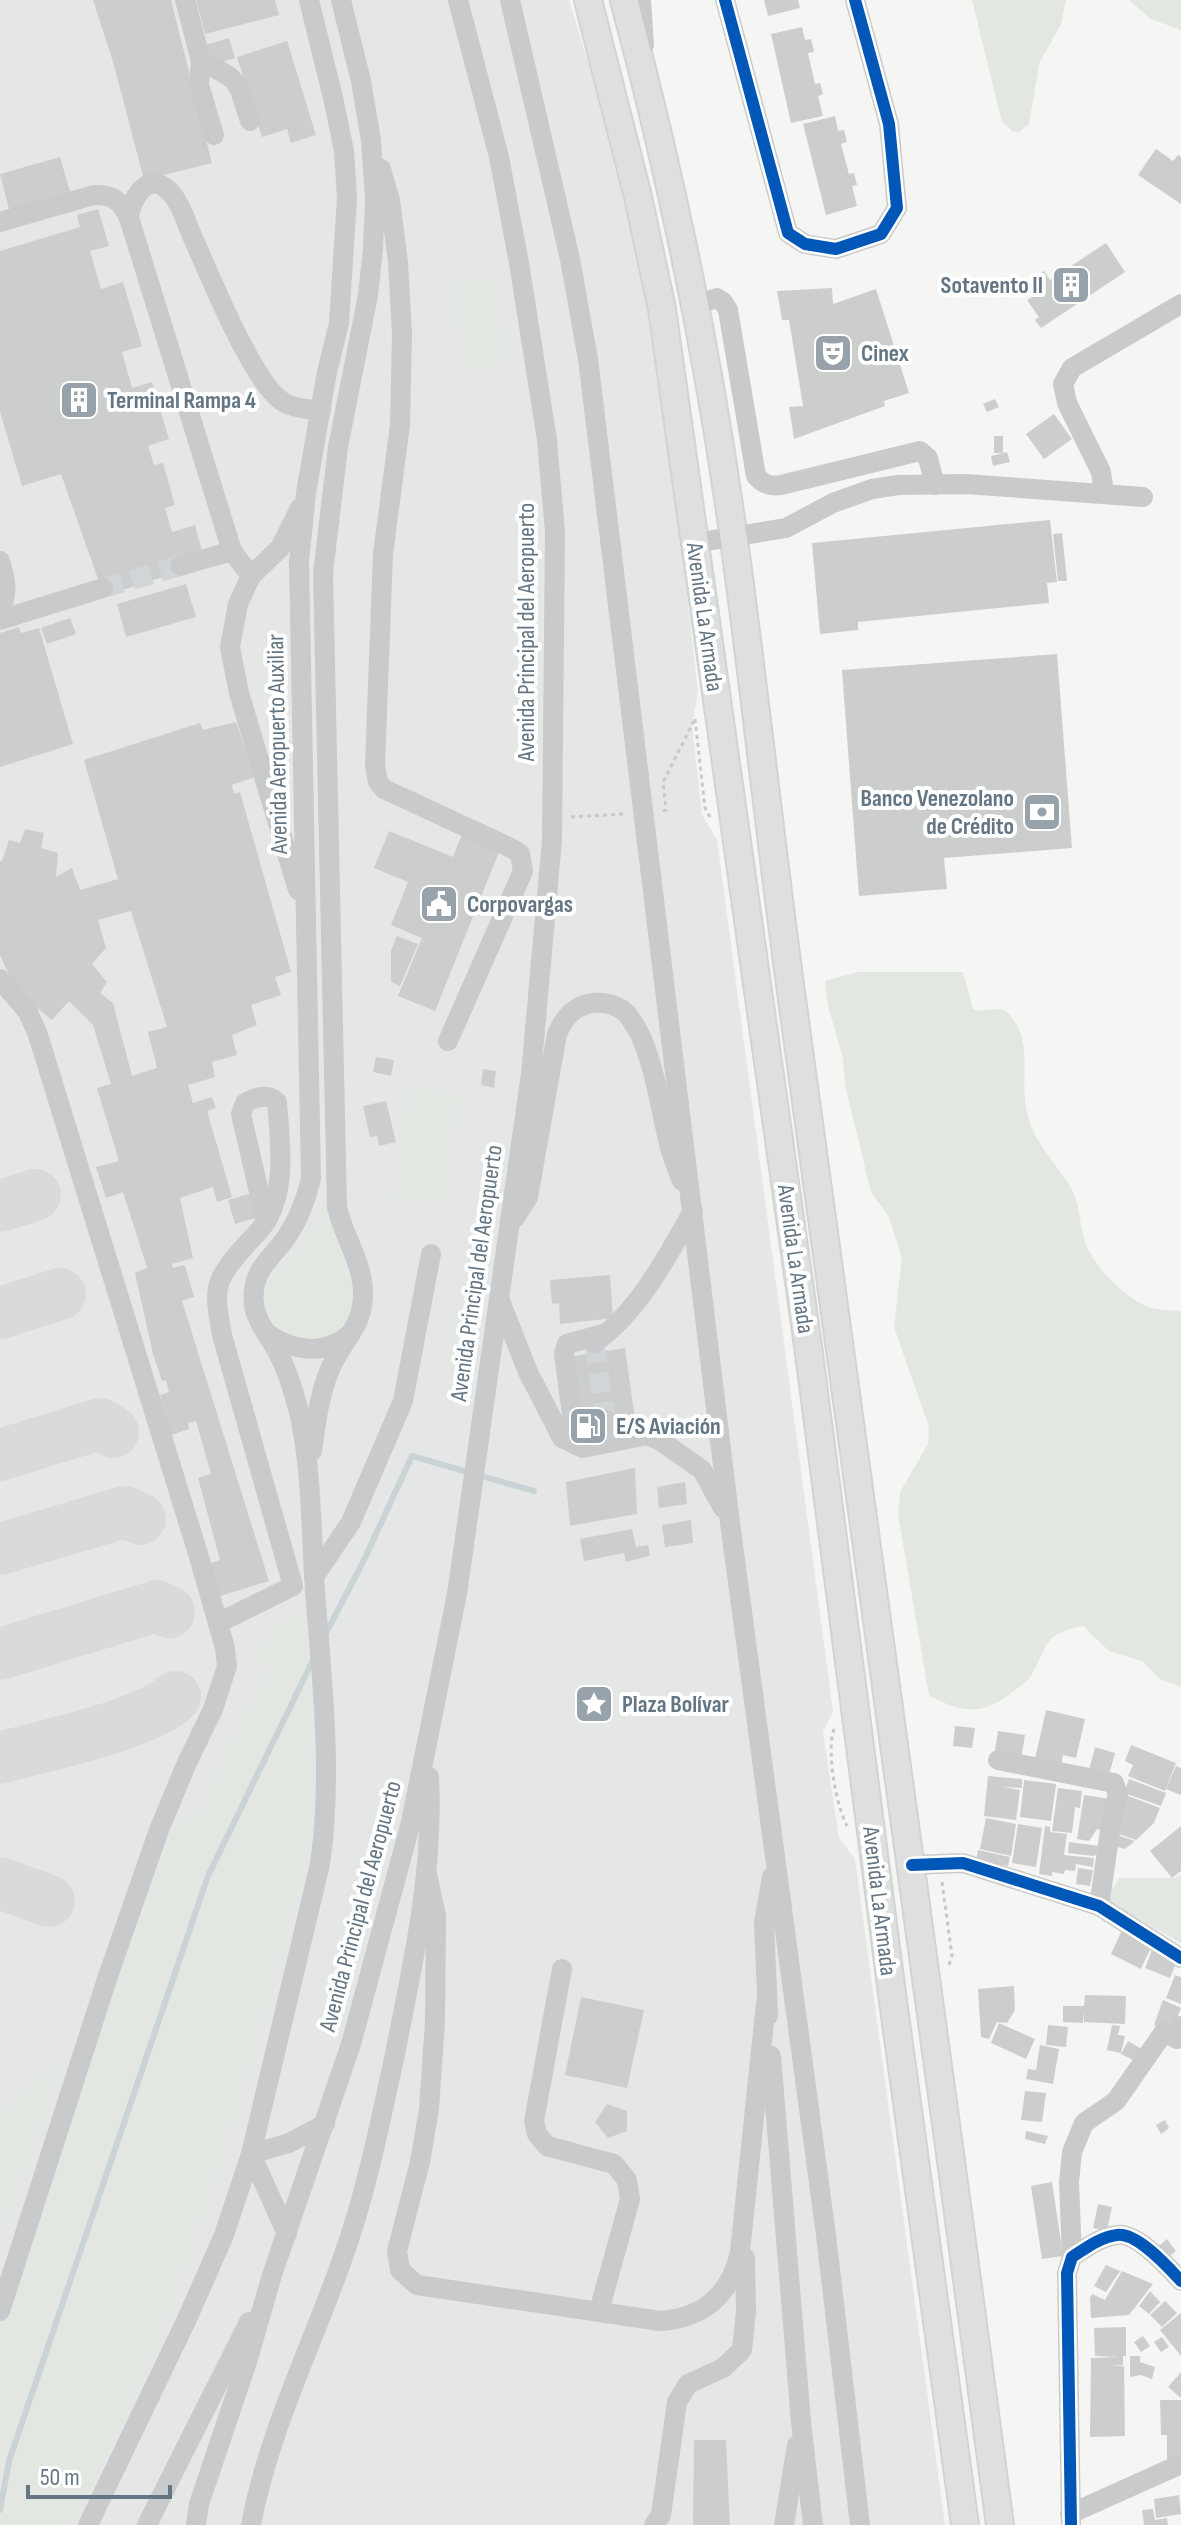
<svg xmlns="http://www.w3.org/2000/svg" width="1181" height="2525" font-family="'Sofia Sans Condensed',sans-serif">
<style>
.built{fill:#e5e7e6}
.green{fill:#e3e7e1}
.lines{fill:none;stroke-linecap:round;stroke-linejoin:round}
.stream{stroke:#cad3d5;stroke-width:6}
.taxiway{stroke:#dadada;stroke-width:52}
.building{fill:#cccece;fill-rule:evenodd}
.minor-tunnel{stroke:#d1d5d7;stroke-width:20;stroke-dasharray:20 10;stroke-linecap:butt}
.major-casing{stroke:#d2d3d3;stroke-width:30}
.path{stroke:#c7c9c9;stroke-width:3;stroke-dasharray:4 4;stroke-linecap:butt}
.minor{stroke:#c9cacb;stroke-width:20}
.major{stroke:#dedfdf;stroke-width:26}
.cycleway-casing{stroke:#fff;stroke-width:17}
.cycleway{stroke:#0057b8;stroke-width:12}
.labels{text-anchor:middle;stroke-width:8;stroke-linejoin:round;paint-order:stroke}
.poi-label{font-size:24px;font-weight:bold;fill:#647684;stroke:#fff;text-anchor:start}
.street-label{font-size:24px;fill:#647684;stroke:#fff}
</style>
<rect width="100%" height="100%" fill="#f5f5f3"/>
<polygon class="built" points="0,0 569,0 627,189 662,379 698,692 692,725 702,814 717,840 833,1711 823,1732 839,1838 855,1859 945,2525 0,2525"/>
<g class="green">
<polygon points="972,0 1066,0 1061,24 1039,64 1029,124 1019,132 1013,132 1002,122"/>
<polygon points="1129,0 1181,0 1181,30 1151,19"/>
<polygon points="493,277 506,363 467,370 454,283"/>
<path d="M858,972H963L973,1009C984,1014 999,1004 1008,1013C1034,1041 1020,1073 1026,1107C1031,1140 1053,1159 1070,1186C1080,1202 1079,1221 1084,1239C1091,1264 1126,1300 1151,1308C1160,1310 1171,1310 1181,1311V1687L1160,1679L1142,1661L1109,1651L1083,1626C1042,1634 1050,1643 1032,1674C1029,1681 1020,1686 1014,1691C982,1716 963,1714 929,1695L898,1515L900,1492L928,1444L929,1427L894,1327L902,1258L889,1217L871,1192L845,1085L843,1058L828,1006L825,981Z"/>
<polygon points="410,1089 459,1095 450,1144 445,1205 396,1199"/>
<path d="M326,1198L352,1287C361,1339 290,1362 271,1313C255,1274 290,1268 306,1243C315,1230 320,1213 326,1198Z"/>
<polygon points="296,1615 303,1621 307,1641 313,1746 310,1849 227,2138 157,2346 74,2525 0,2525 0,2344 85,2072 179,1813 193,1832 241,1725 266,1686 271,1668 255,1656 288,1616"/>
<polygon points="1181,1874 1181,1943 1106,1901 1119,1878 1175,1878"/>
<polygon points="64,2056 0,2238 0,2119"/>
</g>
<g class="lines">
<g class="stream">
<polyline points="325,1635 364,1560 412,1456 534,1491"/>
<polyline points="0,2510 9,2461 208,1876 315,1656"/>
</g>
<g class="taxiway">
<polyline points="0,1206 35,1195"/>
<polyline points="0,1313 60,1294"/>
<polyline points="0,1455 100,1424 113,1432"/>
<polyline points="0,1549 125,1512 140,1519"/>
<polyline points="0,1654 157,1606 169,1612"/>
<path d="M0,1758C42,1746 146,1725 175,1697"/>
<polyline points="0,1883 49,1901"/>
</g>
</g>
<g class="building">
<polygon points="93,0 171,0 212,163 144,180 114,65"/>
<polygon points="196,0 275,0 279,15 205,34"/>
<polygon points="764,0 798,0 800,8 768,16"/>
<polygon points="802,27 805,40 811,39 814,52 808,53 815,84 820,83 823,94 818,96 823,116 791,123 771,34"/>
<polygon points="229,38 235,58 213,65 206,45"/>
<polygon points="287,41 316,135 291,143 287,129 262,137 237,57"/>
<polygon points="835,116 838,131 844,130 847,142 841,144 849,174 854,173 857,185 852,186 857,206 826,215 803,124"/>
<polygon points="1156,149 1173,161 1178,155 1181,157 1181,204 1138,175"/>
<polygon points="60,157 71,195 10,213 0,174"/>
<polygon points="98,209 109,246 90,251 101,289 123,282 142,346 122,352 132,388 152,382 169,439 148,446 154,465 163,463 175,505 165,508 172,532 195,525 202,551 182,571 104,596 61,474 22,486 0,412 0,251 80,227 77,215"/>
<polygon points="1106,243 1125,272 1041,328 1035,320 1039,317 1027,300 1042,291 1033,278 1044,271 1050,280"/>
<polygon points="832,288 833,304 876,289 909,393 884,401 885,406 794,439 789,407 803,406 789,320 782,320 777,291"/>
<polygon points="995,399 999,407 987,412 983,404"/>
<polygon points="1054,414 1072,439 1044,459 1026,434"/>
<rect x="994" y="436" width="9" height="17"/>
<polygon points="1007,452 1010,462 993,466 991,456"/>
<polygon points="1050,520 1057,582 1047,583 1049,603 858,622 858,630 820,634 812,543"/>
<polygon points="1062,533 1067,581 1058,581 1053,534"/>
<polygon points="186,584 196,617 126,637 117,604"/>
<polygon points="70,618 76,634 47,644 41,628"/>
<polygon points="19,627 21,633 39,628 73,744 0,767 0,633"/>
<polygon points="1057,654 1072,848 944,858 947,889 859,896 842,670"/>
<path d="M236,722L255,777L232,785L234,794L240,792L291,972L275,977L281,995L251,1005L257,1025L232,1035L237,1055L212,1062L215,1077L188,1085L193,1103L212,1097L216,1108L207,1111L232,1197L217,1202L213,1187L180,1198L193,1258L172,1264L173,1268L185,1265L194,1297L182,1301L269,1581L217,1597L208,1564L220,1560L198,1478L211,1474L196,1421L188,1423L189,1429L171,1435L160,1395L169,1392L166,1380L162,1381L153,1354L135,1273L147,1268L123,1192L106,1198L96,1167L119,1161L97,1088L111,1084L93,1025L69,1001L52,1020L34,1005L15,984L6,968L0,955V861H2L9,840L20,843L25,829L44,833L41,848L58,853L56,877L72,868L80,890L118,879L84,760L200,723L203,730ZM131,911L167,1027L148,1032L157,1068L132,1076L113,1003L100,993L107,982L92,964L106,948L98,920Z"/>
<polygon points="389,831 453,857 463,832 501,847 435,1011 398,996 422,938 391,925 408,882 374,868"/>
<polygon points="397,936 418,944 400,986 391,982 391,951"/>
<polygon points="376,1057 394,1060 391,1076 373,1072"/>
<polygon points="483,1069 496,1071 494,1088 481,1085"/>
<polygon points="386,1101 396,1142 379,1146 377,1136 370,1137 363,1106"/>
<polygon points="252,1193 259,1217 235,1224 228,1200"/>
<polygon points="610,1275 613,1318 560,1324 559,1303 552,1304 550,1280"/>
<polygon points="625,1348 636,1426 580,1436 569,1357"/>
<polygon points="635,1468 637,1514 570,1526 566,1482"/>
<polygon points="685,1482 687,1504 659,1508 657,1487"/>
<polygon points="691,1520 693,1543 665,1547 662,1525"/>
<polygon points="632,1529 636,1547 648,1545 650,1556 626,1562 624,1553 584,1561 580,1539"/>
<polygon points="1046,1710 1085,1719 1076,1758 1063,1755 1061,1765 1035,1759"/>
<polygon points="955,1726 975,1728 972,1748 953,1746"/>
<polygon points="998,1731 1025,1735 1021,1760 994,1756"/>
<polygon points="1131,1745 1176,1763 1165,1791 1128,1776 1133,1765 1125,1761"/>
<polygon points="1095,1747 1115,1753 1109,1775 1089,1770"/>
<polygon points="1176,1766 1181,1768 1181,1795 1166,1789"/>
<polygon points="988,1776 1022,1779 1022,1788 1003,1787 1020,1790 1016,1820 984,1816"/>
<polygon points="1129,1779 1166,1793 1161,1806 1124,1793"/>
<polygon points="1024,1780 1056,1784 1051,1821 1020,1817"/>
<polygon points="1058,1788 1082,1791 1080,1808 1075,1807 1072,1833 1052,1831"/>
<polygon points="1123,1794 1160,1808 1154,1823 1136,1840 1113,1832"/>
<polygon points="1084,1795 1110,1799 1105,1831 1097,1829 1089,1841 1077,1839"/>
<polygon points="986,1818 1016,1824 1011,1856 980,1849"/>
<polygon points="1018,1824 1042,1828 1036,1867 1012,1863"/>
<polygon points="1045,1826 1050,1827 1050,1832 1067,1834 1064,1855 1094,1858 1093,1867 1076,1864 1075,1871 1065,1870 1064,1874 1052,1872 1052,1876 1039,1874"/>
<polygon points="1181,1826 1181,1871 1172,1878 1150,1851"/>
<polygon points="1114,1834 1135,1841 1125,1849 1110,1845"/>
<polygon points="1069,1842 1100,1846 1099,1852 1094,1856 1068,1853"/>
<polygon points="978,1850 1010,1857 1008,1866 976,1861"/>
<polygon points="1078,1868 1093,1870 1090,1886 1076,1884"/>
<polygon points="1123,1928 1153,1943 1141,1969 1111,1954"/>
<polygon points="1152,1950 1177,1961 1170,1978 1145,1968"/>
<polygon points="1175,1975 1181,1977 1181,2004 1166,1998"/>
<polygon points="1014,1986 1015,2010 1007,2023 997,2022 989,2039 981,2037 978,1989"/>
<polygon points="1085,1995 1126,1996 1125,2024 1084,2022 1083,2012 1083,2023 1063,2022 1063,2006 1084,2006"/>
<polygon points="581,1997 644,2010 627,2088 565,2075"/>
<polygon points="1163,2000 1181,2008 1172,2032 1154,2025"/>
<polygon points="999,2023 1035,2039 1026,2059 991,2043"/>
<polygon points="1048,2025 1068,2027 1066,2047 1046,2045"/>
<polygon points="1112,2025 1120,2026 1118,2035 1125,2036 1121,2053 1107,2050"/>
<polygon points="1128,2041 1145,2051 1139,2063 1121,2054"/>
<polygon points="1040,2045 1059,2049 1053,2084 1026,2079 1028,2069 1036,2070"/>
<polygon points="1025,2091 1046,2093 1042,2122 1021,2120"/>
<polygon points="607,2104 627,2111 627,2131 608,2138 595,2122"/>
<polygon points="1165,2120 1169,2128 1161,2134 1156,2125"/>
<polygon points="1026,2131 1048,2136 1045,2144 1025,2139"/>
<polygon points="1052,2182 1063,2256 1042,2259 1031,2186"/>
<polygon points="1098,2204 1112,2207 1107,2231 1093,2228"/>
<polygon points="1167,2239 1176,2251 1167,2259 1158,2247"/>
<polygon points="1106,2265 1120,2271 1106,2292 1094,2286"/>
<polygon points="1122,2271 1153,2284 1129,2315 1091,2318 1090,2298 1092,2294 1105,2300"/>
<polygon points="1150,2291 1160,2302 1149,2314 1139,2306"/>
<polygon points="1165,2301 1177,2313 1162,2327 1150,2315"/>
<polygon points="1181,2313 1181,2356 1160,2330"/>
<polygon points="1126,2327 1126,2356 1123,2356 1123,2365 1110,2365 1124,2366 1125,2436 1090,2437 1091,2358 1119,2357 1095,2356 1094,2328"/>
<polygon points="1143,2336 1150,2346 1141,2352 1134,2342"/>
<polygon points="1162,2337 1169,2347 1161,2352 1154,2342"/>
<polygon points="1130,2356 1140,2356 1140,2362 1155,2367 1152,2379 1141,2375 1130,2377"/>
<polygon points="1181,2372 1181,2398 1168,2387"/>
<polygon points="1160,2400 1181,2400 1181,2459 1167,2459 1167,2435 1161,2435"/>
<polygon points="694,2440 726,2440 730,2525 693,2525"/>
<polygon points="1179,2495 1181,2514 1156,2518 1154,2499"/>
<polygon points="1153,2509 1155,2520 1167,2518 1168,2525 1144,2525 1142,2510"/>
</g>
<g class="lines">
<g class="minor-tunnel">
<polyline points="103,588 180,566"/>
<polyline points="594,1343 606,1420"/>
</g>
<defs>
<g id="major">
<polyline points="588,0 638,197 662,309 808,1346 893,2001 965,2525"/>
<path d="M624,0C672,178 709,358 734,540C755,693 771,846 792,999C862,1507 932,2016 1000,2525"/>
</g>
</defs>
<use href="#major" class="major-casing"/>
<g class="path">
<polyline points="695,719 705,808 710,817"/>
<polyline points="663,811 666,810 663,782 694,721"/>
<polyline points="571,817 624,814"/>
<path d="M834,1729C826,1751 836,1805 847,1826"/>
<polyline points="942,1882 952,1956 948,1968"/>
</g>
<g class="minor">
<path d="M185,0L201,61C241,81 236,78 250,121"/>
<polyline points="510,0 570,259 588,359 730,1523 826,2235 860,2525"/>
<polyline points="641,0 644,45"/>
<polyline points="725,0 788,233 805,244 836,249 881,234 897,208 889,124 855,0"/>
<polyline points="201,61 199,85 214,135"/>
<polyline points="381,169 390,200 398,262 402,334 400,425 383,554 375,765 378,782 384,789 513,849 520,854 523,871 448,1041"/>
<path d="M129,218C130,201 147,171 167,189C180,200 186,222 193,238C209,273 254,387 285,403C295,409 310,409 321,411"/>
<path d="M0,222L94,195C113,194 121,201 129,218L232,551L251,576"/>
<path d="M695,305L717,298L723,302L728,310L756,476C763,484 770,487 781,485L920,451L928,458L935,485"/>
<polyline points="1104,493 1101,472 1067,403 1063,384 1072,368 1181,304"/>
<polyline points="695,543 786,528 833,503 872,489 898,485 966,484 1143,497"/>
<path d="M0,561C5,578 9,593 0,609"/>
<polyline points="180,566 232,551"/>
<polyline points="0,620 103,588"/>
<polyline points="298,890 239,693 230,647 238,604 251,576 280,548 300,508"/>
<polyline points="0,979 28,1012 38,1035 199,1557 225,1648 227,1666 213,1709 186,1765 159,1830 108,1976 0,2311"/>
<path d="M514,1219L528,1197L557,1034C564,1018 574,1005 593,1003C605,1002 618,1005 627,1014C655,1048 659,1110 671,1151C674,1161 678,1171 682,1181"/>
<polyline points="500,1301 528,1372 562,1438 583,1448 623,1440"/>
<path d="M268,1334C294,1351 323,1356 349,1335"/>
<path d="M594,1343C639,1311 667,1257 693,1211"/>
<polyline points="606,1420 609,1433 623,1440 647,1435 661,1441 702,1470 723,1508"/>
<polyline points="576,1445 564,1354 567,1344 607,1333"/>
<path d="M312,1451C316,1422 320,1387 334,1361C348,1333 364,1325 363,1289C361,1260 343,1235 337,1207L323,573L338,447L368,295L373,249L375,200L371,140L361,81L341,0"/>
<polyline points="314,1577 351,1522 403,1401 431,1254"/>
<path d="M218,1623L293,1586L222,1335C214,1289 212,1283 245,1246C251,1239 260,1231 265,1223C287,1189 280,1140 277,1102C268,1093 255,1097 245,1103L241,1114L266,1222"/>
<polyline points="998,1760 1114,1783 1118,1795 1113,1811 1099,1906"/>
<polyline points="912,1865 963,1863 1099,1906 1181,1958"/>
<path d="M427,1874L436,1916L435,2021L429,2109L420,2162L397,2251L400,2270L417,2285L660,2321C704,2318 731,2294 740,2252L766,2003"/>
<polyline points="562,1969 534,2121 537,2134 547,2146 614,2164 627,2180 630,2199 599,2311"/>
<polyline points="768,2016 764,1922 772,1877"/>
<polyline points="771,2056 801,2422 813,2525"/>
<polyline points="287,2234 251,2154 289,2143 325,2124"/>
<polyline points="1072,2257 1069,2182 1072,2152 1084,2123 1116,2101 1164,2032 1177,2039 1181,2026"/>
<polyline points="1070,2514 1181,2464"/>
<path d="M88,2525L187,2319L224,2235L251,2154L320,1864C333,1773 322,1682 315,1590C311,1533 312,1477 301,1421C296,1399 290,1377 280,1357C270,1334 250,1319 254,1291C256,1266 275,1255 288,1235C299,1218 306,1199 311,1179L299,561L306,493L327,372L339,323L347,198L344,151L334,102L309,0"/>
<polyline points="147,2525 249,2322"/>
<polyline points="196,2525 199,2504 247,2362 272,2275 351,2044 411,1822 457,1594 531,1074 552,840 555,532 547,440 519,263 499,157 458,0"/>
<path d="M251,2525C268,2433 311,2348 342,2260C366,2194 380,2123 395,2054C413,1963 434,1870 429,1777"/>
<polyline points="654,2525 661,2515 677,2402 688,2384 723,2368 742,2350 746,2312 745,2258"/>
<polyline points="784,2525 797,2445"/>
<path d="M1071,2525L1067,2273L1072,2257C1086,2248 1100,2237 1117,2235C1137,2232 1168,2267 1181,2281"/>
</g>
<use href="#major" class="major"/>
<defs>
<g id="cycleway">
<polyline points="725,0 788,233 805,244 836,249 881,234 897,208 889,124 855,0"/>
<polyline points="912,1865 963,1863 1099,1906 1181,1958"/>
<path d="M1071,2525L1067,2273L1072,2257C1086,2248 1100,2237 1117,2235C1137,2232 1168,2267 1181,2281"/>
</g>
</defs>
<use href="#cycleway" class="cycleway-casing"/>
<use href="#cycleway" class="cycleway"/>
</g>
<defs>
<symbol id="building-square" viewBox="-11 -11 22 22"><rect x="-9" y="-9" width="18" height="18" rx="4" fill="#97a2ab" stroke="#fff"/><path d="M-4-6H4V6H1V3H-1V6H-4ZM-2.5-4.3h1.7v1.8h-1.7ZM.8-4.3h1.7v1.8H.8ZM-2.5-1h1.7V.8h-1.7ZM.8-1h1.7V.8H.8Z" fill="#fff"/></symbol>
<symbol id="theatre-square" viewBox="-11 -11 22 22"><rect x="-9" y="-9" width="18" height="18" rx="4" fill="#97a2ab" stroke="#fff"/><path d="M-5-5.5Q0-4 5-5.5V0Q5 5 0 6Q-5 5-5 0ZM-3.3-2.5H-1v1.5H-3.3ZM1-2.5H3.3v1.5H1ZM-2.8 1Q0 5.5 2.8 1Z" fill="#fff"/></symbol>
<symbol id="bank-square" viewBox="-11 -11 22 22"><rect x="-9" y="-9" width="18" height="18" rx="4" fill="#97a2ab" stroke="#fff"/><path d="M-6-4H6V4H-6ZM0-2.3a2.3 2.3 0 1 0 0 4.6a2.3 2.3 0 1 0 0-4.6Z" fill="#fff"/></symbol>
<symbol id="civic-square" viewBox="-11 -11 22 22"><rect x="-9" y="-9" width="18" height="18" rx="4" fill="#97a2ab" stroke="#fff"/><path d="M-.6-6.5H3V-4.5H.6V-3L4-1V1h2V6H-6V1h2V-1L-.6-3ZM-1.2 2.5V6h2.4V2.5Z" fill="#fff"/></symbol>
<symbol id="fuel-square" viewBox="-11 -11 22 22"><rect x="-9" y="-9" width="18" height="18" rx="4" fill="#97a2ab" stroke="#fff"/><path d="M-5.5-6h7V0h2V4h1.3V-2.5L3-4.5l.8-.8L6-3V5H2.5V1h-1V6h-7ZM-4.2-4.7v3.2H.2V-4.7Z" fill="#fff"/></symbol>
<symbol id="sight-square" viewBox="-11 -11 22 22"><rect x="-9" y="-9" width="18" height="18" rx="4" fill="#97a2ab" stroke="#fff"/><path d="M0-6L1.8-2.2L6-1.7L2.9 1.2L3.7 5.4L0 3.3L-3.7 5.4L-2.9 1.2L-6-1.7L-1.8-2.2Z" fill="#fff"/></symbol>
</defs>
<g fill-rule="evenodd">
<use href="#building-square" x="1049" y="263" width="44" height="44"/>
<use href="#theatre-square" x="811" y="331" width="44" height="44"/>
<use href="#building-square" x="57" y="378" width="44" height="44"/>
<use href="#bank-square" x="1020" y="790" width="44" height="44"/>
<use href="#civic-square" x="417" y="882" width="44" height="44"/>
<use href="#fuel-square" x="566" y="1404" width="44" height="44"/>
<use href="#sight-square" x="572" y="1682" width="44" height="44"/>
</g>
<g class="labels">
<g class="poi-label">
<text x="1043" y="293" text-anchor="end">Sotavento II</text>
<text x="861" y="361">Cinex</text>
<text x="107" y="408">Terminal Rampa 4</text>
<text x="1014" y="806" text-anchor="end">Banco Venezolano<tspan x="1014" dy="28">de Crédito</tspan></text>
<text x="467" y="912">Corpovargas</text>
<text x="616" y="1434">E/S Aviación</text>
<text x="622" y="1712">Plaza Bolívar</text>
</g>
<g class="street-label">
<text transform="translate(705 617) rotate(82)" y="8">Avenida La Armada</text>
<text transform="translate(526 632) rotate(-90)" y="8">Avenida Principal del Aeropuerto</text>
<text transform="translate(277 744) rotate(-91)" y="8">Avenida Aeropuerto Auxiliar</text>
<text transform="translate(796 1259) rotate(82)" y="8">Avenida La Armada</text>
<text transform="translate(476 1273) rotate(-82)" y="8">Avenida Principal del Aeropuerto</text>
<text transform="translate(880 1901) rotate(83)" y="8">Avenida La Armada</text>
<text transform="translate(360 1906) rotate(-75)" y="8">Avenida Principal del Aeropuerto</text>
</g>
</g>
<path d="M28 2485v12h142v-12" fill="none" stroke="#647684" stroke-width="4"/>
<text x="40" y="2485" font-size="24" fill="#647684" stroke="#ffffff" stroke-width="6" paint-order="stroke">50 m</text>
</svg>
